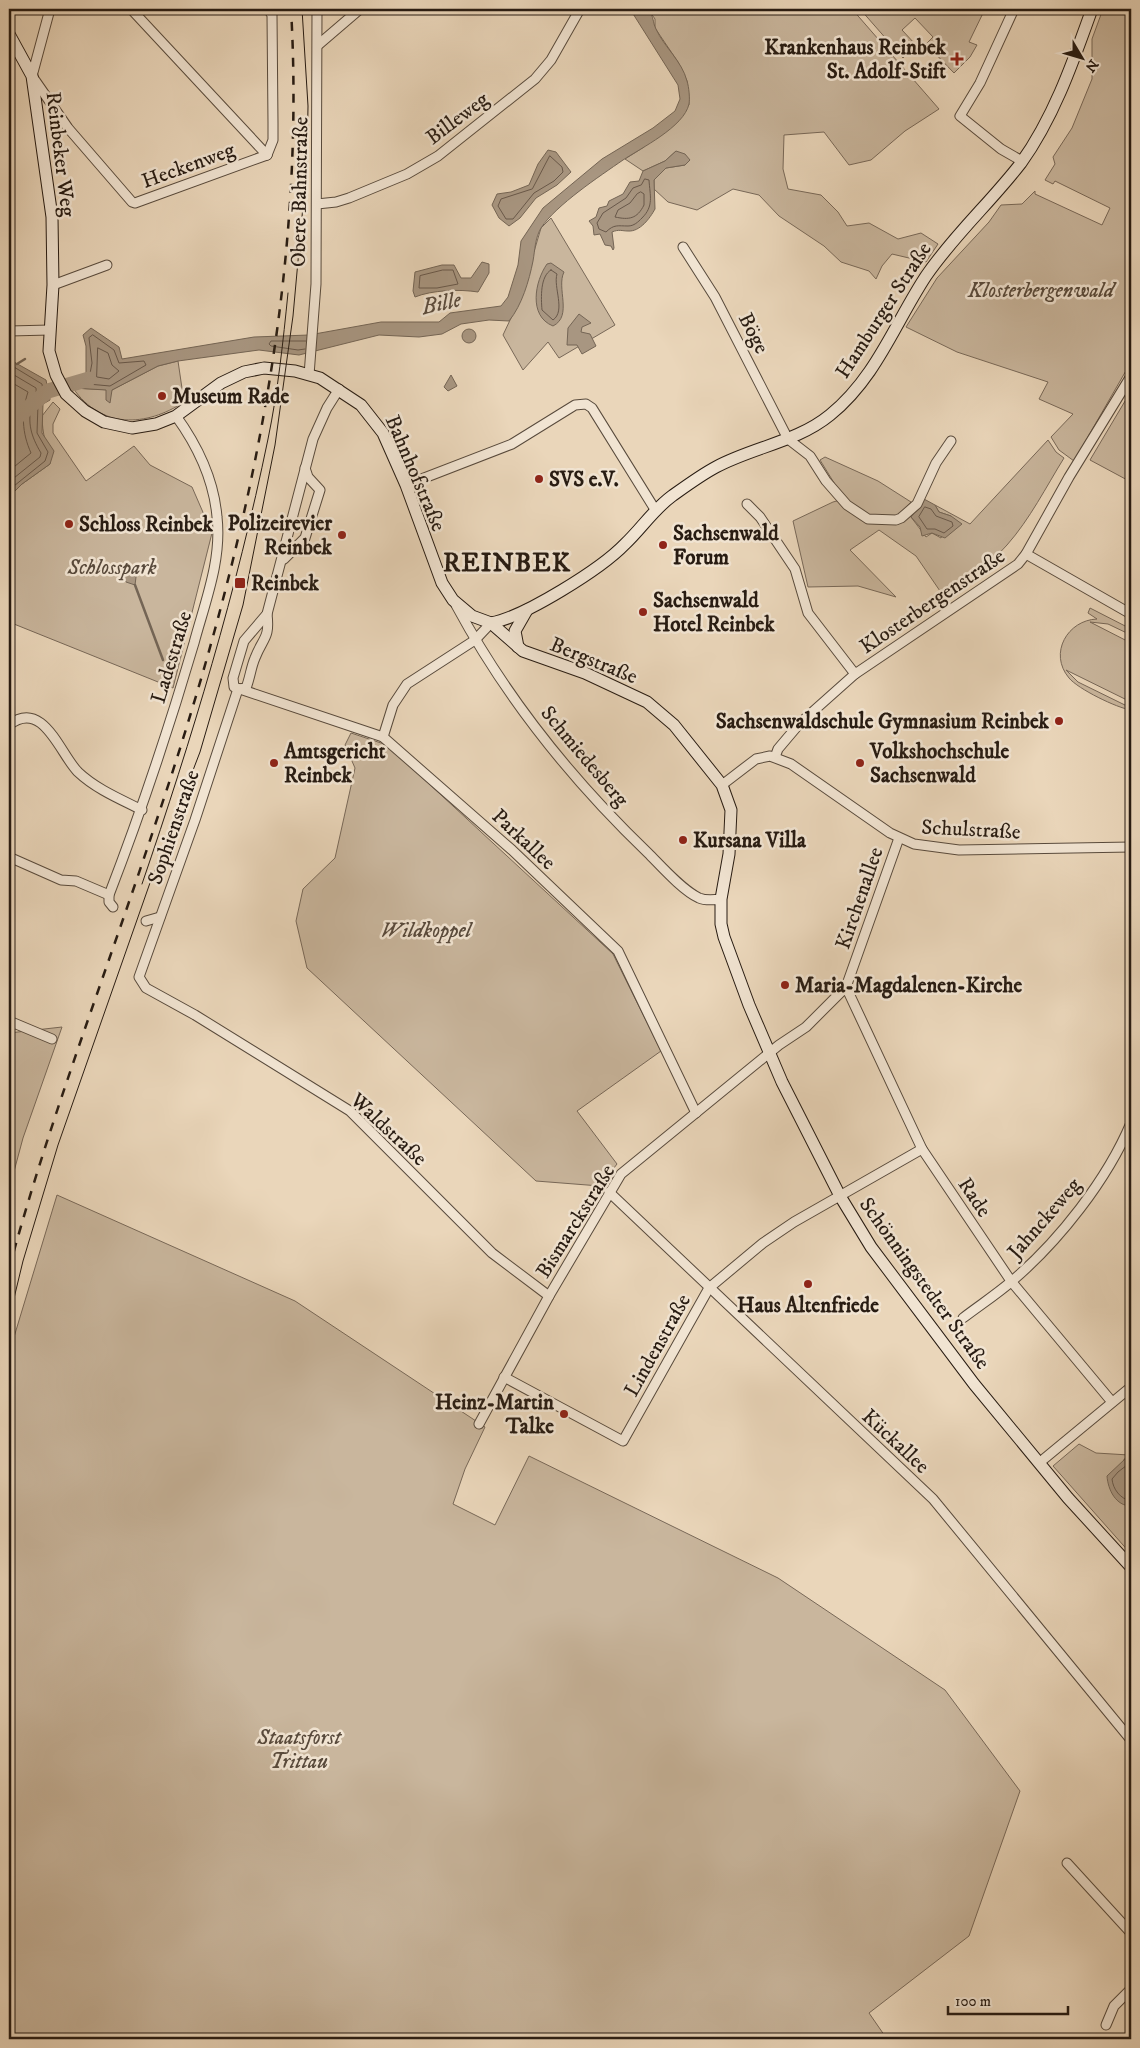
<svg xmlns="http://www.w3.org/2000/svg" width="1140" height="2048" font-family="'IM FELL DW Pica',serif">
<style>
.green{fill:#c9b69d;stroke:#786858}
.water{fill:#a89681;stroke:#746555}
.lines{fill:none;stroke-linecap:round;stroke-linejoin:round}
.shore{stroke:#68584a;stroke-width:1}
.stream{stroke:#746555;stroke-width:2.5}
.river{stroke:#a89681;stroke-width:15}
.minor-casing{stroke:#584a3c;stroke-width:11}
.secondary-casing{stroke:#271b12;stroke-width:13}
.minor{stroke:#f1e4d2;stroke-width:9}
.secondary{stroke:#f1e4d2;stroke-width:11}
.tram{stroke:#271b12;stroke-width:1}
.rail{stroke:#271b12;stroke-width:2.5;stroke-dasharray:9 9;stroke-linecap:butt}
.poi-dot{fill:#8f2418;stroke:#f1e4d2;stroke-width:2}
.labels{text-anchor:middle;stroke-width:5;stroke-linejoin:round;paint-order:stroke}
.poi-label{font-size:21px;font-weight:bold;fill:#271b12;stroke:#f1e4d2;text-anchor:start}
.street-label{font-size:21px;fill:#271b12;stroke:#f1e4d2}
.park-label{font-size:21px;font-style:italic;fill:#584a3c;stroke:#f1e4d2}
.water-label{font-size:22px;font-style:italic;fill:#5b4c3e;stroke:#f1e4d2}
.district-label{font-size:26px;font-weight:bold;letter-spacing:1px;fill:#271b12;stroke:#f1e4d2}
</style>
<rect width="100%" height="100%" fill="#ead6ba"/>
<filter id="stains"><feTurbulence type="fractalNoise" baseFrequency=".004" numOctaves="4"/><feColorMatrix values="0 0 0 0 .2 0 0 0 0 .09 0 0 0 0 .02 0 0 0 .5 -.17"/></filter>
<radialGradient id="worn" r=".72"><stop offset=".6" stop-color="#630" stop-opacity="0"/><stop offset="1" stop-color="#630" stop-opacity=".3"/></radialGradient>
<g class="green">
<polygon points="648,9 852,9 939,109 905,131 871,160 849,165 824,132 784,135 783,169 788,189 821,195 838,212 847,226 869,223 898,239 921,233 938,244 926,262 892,254 882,266 876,279 869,271 841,262 824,246 779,216 759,195 733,189 697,210 668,202 654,189 654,180 666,168 685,165 676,151 665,161 643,171 625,159 644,147 689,105 687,81 678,62 655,28 655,19"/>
<polygon points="860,9 985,9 969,42 977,45 970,57 954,73 926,44 933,37 915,18 902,30 916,45 903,58"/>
<polygon points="1103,9 1131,9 1131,362 1074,461 1059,450 1051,437 1073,414 1039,399 1048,382 957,352 906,327 937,278 989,222 1001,205 1022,204 1035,191 1035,194 1102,225 1110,208 1055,181 1053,184 1045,180 1055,164 1053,157 1072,128 1092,79 1092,39"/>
<polygon points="551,218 615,325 559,358 548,342 523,370 503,335 520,299 541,228"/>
<path d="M178,361L184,402C146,427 101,429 73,388L112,390L158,366Z"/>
<polygon points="1131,391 1131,482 1090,460"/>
<path d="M53,402L60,409L53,424V433L86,481L134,446L150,465L192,487L212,533L173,688L9,622V497L22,484L50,464C47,447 42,433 42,416Z"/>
<path d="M1048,440L1056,452L1064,458C1046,487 1030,519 1007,545C988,567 961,582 937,599L940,591L916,556L879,530L850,550L896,597L858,586L808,587L793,521L833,502L844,499L820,460L825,457L878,481L911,502L905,509L926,537L932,533L941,538L951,516L939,512L935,505L970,524Z"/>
<path d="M1090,608L1131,629V635L1108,624L1090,622L1131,643V702L1066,670L1078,682L1131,708V710C1117,708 1078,689 1069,678C1048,653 1068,620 1097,619L1088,613Z"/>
<polygon points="351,733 387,745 613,954 661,1051 577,1111 617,1164 600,1186 536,1181 307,968 296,921 303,889 335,858 355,768 345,745"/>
<polygon points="62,1027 23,1138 9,1190 9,1033"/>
<polygon points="57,1195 295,1301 485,1427 465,1469 453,1504 495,1525 529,1456 778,1578 945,1690 1020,1791 969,1936 869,2013 887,2039 9,2039 9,1362 14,1337"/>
<polygon points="1079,1444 1096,1453 1129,1455 1131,1453 1131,1457 1124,1459 1128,1506 1131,1506 1131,1554 1053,1466"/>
</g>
<g class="water">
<path d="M630,9H648C655,19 652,21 656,29C664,47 682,61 687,81C689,87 690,99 689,104C684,127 641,148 623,160C600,176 556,205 541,228C535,238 535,250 533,261C529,281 522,305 509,321L489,320L461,324L442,334L419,337L379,335L299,355L259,350L178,361L158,366L112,390L110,403L106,400V390L73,388L70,384L86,373V346L83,335L91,328L119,347L122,359L254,337L309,335L381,322H439L450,313L501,306L508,297L518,265L521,241L543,208L602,159L653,128L675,111L680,99L678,85Z"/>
<polygon points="548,150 556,152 571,172 557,185 536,198 520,218 509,226 499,218 492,205 497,194 511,192 529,185 538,164"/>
<path d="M676,151L685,154L690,160L685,165L666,168L654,180L655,209C650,218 640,232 628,231C622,231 619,229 612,232L614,248L613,250L611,246L605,245L600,234L594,235L593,226L589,221L596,217L599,208L607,206L609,201L623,194L630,182L639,181L643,171L665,161Z"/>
<path d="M482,262L489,264V273L478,292C460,289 432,290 415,297L413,291L415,272L442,265H454L461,278H471Z"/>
<path d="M551,263L564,272C556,288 573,316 553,326C528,316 535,281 547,264Z"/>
<polygon points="579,314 591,323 582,327 581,332 590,334 596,346 582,354 577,345 567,345 568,328"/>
<circle cx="469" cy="336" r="7"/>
<polygon points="9,356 14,362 46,380 50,400 43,404 42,433 54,451 50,464 22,484 9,497"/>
<polygon points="451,375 457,386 448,391 444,387"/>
<polygon points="924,499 935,505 939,512 951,516 962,524 945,538 932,533 922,536 920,527 911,517"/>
<polygon points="137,569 135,585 126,582 122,574 128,570"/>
<path d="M1131,1457V1506C1116,1506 1108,1490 1107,1476L1125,1459Z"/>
</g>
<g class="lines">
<g class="shore">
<polygon points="550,156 562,167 563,172 554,181 534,193 513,219 506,219 498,206 501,199 532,189"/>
<path d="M645,179L649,180C650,196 654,206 642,218C638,222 634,226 628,226C618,226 614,224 606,232L599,229L597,223L603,213L626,198L633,188L641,185Z"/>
<path d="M641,192L644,194V205C637,219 629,220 615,217L618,210L630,203L637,194Z"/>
<polygon points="443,270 453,270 458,284 437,288 419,288 420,276"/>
<path d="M551,270L557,274C553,287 566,311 553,320L542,310C541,298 540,276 551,270Z"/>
<polygon points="93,335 114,350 119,363 144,361 146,365 110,386 88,384 92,363 89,338"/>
<polygon points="98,348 108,353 112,365 119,371 109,379 97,377"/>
<polyline points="305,349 298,350 271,346 269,344 271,341 306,341"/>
<polyline points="9,364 42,384 44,397 38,404 37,433 48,452 45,461 9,490"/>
<path d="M9,372L36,388C37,395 33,396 32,403C27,423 31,436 41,453L40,457L9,482"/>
<path d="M9,381L28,392C21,413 22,433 31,453L9,471"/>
<polygon points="925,507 931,509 936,516 952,522 953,526 944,533 935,529 927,529 919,517"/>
<path d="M1131,1462L1118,1472L1112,1479C1113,1489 1120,1499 1131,1501"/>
</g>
<g class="stream">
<polyline points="17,364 25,359"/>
<polyline points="135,585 163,660"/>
</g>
<polyline class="river" points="9,424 48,391 89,379"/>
<defs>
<g id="minor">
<polyline points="50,9 32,76 68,128 132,202 135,203 267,155"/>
<polyline points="131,9 267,155"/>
<polyline points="1014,9 980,83 960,116 1001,149 1022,161"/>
<polyline points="318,45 360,9"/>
<polyline points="267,155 273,140 273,123 272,15 268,9"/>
<polyline points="317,204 336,202 349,198 407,174 438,156 535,79 551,60 580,9"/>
<polyline points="683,247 715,297 788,439 810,456 826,481 847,505 868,519 896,520 901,518 917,504 936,463 951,441"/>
<polyline points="53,285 107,265"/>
<polyline points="9,331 50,330"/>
<polyline points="309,375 316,284 317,9"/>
<polyline points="339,389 327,408 313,439 267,614 244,641 233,678 234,687 383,737 512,850 618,951 696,1113"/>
<polyline points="406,485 512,444 575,405 586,404 592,408 656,511"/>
<polyline points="747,504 760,517 795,569 808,613 855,674"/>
<polyline points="1026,554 1131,614"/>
<polyline points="284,559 305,538 320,490 308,477 305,468"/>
<path d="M456,605C505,696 573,781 648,853C661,866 682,890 699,898C706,901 714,900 721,899"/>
<polyline points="238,689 195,820 139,977 146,988 195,1015 350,1111 492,1253 549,1296"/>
<path d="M239,689L246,688C250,678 251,667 255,658C263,637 270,639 267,614"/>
<path d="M9,725C43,698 60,754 78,772C96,789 120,799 142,810"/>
<polyline points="383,737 393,705 407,684 475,640 491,623"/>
<polyline points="775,757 778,749 800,723 855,674 1018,564 1026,554 1069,477 1131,376"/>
<polyline points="722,785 756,759 770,756 791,764 890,833 914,844 959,850 1131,847"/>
<polyline points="9,857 61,880 76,881 109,895"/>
<path d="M113,907L109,902V895C141,812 169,728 194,643C205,602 222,560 217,517C214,481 197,445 176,416"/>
<polyline points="146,921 160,917"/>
<polyline points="846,987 922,1149 1011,1281 1112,1402"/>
<polyline points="9,1021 52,1039"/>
<polyline points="609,1192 933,1499 1131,1740"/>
<path d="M963,1318C980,1305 997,1294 1012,1281C1059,1241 1107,1180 1131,1123"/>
<polyline points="504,1377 623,1441 709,1288 763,1243 794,1222 922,1149"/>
<polyline points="479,1424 549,1296 621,1174 779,1045 806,1027 846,987 899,838"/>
<polyline points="1039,1463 1131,1387"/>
<polyline points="1067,1863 1131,1933"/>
<polyline points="1106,2025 1114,2006 1131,1989"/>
</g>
<g id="secondary">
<polyline points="9,34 32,76 52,217 53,285 49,351 56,375 66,394 85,411 104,422 132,428 156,424 176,416 221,383 244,372 264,368 295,371 320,378 361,405 383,433 406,485 442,583 453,600 472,616 491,623 523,651 585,673 647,702 674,725 722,785 731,810 729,854 721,899 721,924 724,937 749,1005 782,1082 840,1196 871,1247 974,1384 1068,1498 1131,1567"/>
<path d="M491,623C524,617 601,569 625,544C641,529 654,509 672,496C686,486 701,475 716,467C753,447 797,442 830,415C876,378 895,323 926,276C954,235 991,202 1021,163C1054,117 1073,62 1092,9"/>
<polyline points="518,647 515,631 527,610"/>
</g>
</defs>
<use href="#minor" class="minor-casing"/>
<use href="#secondary" class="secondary-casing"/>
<use href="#minor" class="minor"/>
<use href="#secondary" class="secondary"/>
<g class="tram">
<path d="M142,884C192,738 237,590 268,439C278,391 283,342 288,293"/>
<polyline points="9,1319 23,1261 58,1145 151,880 200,752 243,605 275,445 293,316 307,162 308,106 302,9"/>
</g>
<path class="rail" d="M9,1269C50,1117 107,971 156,822C244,561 307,286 291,9"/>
</g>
<g class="poi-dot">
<path d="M954.5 51.5h5v5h5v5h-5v5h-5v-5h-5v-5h5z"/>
<circle cx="162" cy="396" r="5"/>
<circle cx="539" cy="479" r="5"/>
<circle cx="69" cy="524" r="5"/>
<circle cx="342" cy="535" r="5"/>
<circle cx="663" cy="545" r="5"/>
<rect x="234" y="577" width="12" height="12" rx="2.5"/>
<circle cx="643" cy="612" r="5"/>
<circle cx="1059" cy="721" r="5"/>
<circle cx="274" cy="763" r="5"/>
<circle cx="860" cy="763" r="5"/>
<circle cx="683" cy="840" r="5"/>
<circle cx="785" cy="985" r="5"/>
<circle cx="808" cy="1284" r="5"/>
<circle cx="564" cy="1414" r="5"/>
</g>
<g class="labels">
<g class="poi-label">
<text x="946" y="54" text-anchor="end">Krankenhaus Reinbek<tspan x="946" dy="24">St. Adolf-Stift</tspan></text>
<text x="172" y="403">Museum Rade</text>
<text x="549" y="486">SVS e.V.</text>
<text x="332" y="530" text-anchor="end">Polizeirevier<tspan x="332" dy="24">Reinbek</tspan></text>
<text x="79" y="531">Schloss Reinbek</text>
<text x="673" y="540">Sachsenwald<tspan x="673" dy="24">Forum</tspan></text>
<text x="251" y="590">Reinbek</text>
<text x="653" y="607">Sachsenwald<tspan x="653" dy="24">Hotel Reinbek</tspan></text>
<text x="1049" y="728" text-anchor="end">Sachsenwaldschule Gymnasium Reinbek</text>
<text x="284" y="758">Amtsgericht<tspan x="284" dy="24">Reinbek</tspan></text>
<text x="870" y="758">Volkshochschule<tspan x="870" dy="24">Sachsenwald</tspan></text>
<text x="693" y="847">Kursana Villa</text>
<text x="795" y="992">Maria-Magdalenen-Kirche</text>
<text x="808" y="1312" text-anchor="middle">Haus Altenfriede</text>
<text x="554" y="1409" text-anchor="end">Heinz-Martin<tspan x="554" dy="24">Talke</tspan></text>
</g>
<g class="street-label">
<text transform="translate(457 118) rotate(-37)" y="7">Billeweg</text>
<text transform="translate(61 154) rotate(83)" y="7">Reinbeker Weg</text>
<text transform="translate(188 165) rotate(-20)" y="7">Heckenweg</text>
<text transform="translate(299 192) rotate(-89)" y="7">Obere Bahnstraße</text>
<text transform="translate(883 310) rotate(-57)" y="7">Hamburger Straße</text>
<text transform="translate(754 333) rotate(63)" y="7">Böge</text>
<text transform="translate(416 473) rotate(67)" y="7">Bahnhofstraße</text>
<text transform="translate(932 601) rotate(-34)" y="7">Klosterbergenstraße</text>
<text transform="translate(171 657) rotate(-73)" y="7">Ladestraße</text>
<text transform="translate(594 660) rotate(22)" y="7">Bergstraße</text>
<text transform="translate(585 756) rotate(50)" y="7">Schmiedesberg</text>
<text transform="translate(173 827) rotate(-71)" y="7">Sophienstraße</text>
<text transform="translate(971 829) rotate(3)" y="7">Schulstraße</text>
<text transform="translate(524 839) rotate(43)" y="7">Parkallee</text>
<text transform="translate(859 898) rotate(-71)" y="7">Kirchenallee</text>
<text transform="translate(389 1129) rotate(43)" y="7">Waldstraße</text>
<text transform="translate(975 1197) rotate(56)" y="7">Rade</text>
<text transform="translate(1044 1218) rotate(-49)" y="7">Jahnckeweg</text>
<text transform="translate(575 1221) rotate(-58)" y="7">Bismarckstraße</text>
<text transform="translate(925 1283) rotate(54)" y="7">Schönningstedter Straße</text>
<text transform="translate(657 1345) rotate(-61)" y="7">Lindenstraße</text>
<text transform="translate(896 1441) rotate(43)" y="7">Kückallee</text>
</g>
<g class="park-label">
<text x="1041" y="297">Klosterbergenwald</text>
<text x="112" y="574">Schlosspark</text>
<text x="426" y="937">Wildkoppel</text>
<text x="299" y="1744">Staatsforst<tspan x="299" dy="24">Trittau</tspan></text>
</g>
<g class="water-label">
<text transform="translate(441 302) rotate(-12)" y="8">Bille</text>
</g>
<g class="district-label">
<text x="507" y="571">REINBEK</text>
</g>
</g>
<rect width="1140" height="2048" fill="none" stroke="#ead6ba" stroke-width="30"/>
<rect x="10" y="10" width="1120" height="2028" fill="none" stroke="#271b12" stroke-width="2.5"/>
<rect x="15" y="15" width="1110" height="2018" fill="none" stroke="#271b12"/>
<g transform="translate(1082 58) rotate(128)" stroke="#f1e4d2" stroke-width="4" paint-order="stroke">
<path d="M0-4L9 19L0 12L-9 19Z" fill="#271b12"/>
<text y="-8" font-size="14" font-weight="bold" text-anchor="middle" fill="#271b12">N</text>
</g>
<path d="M948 2006v8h120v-8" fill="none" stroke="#271b12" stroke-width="2.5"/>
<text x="955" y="2006" font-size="15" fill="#271b12" stroke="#f1e4d2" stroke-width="4" paint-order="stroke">100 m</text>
<rect width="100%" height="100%" filter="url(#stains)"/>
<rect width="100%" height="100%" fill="url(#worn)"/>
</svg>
